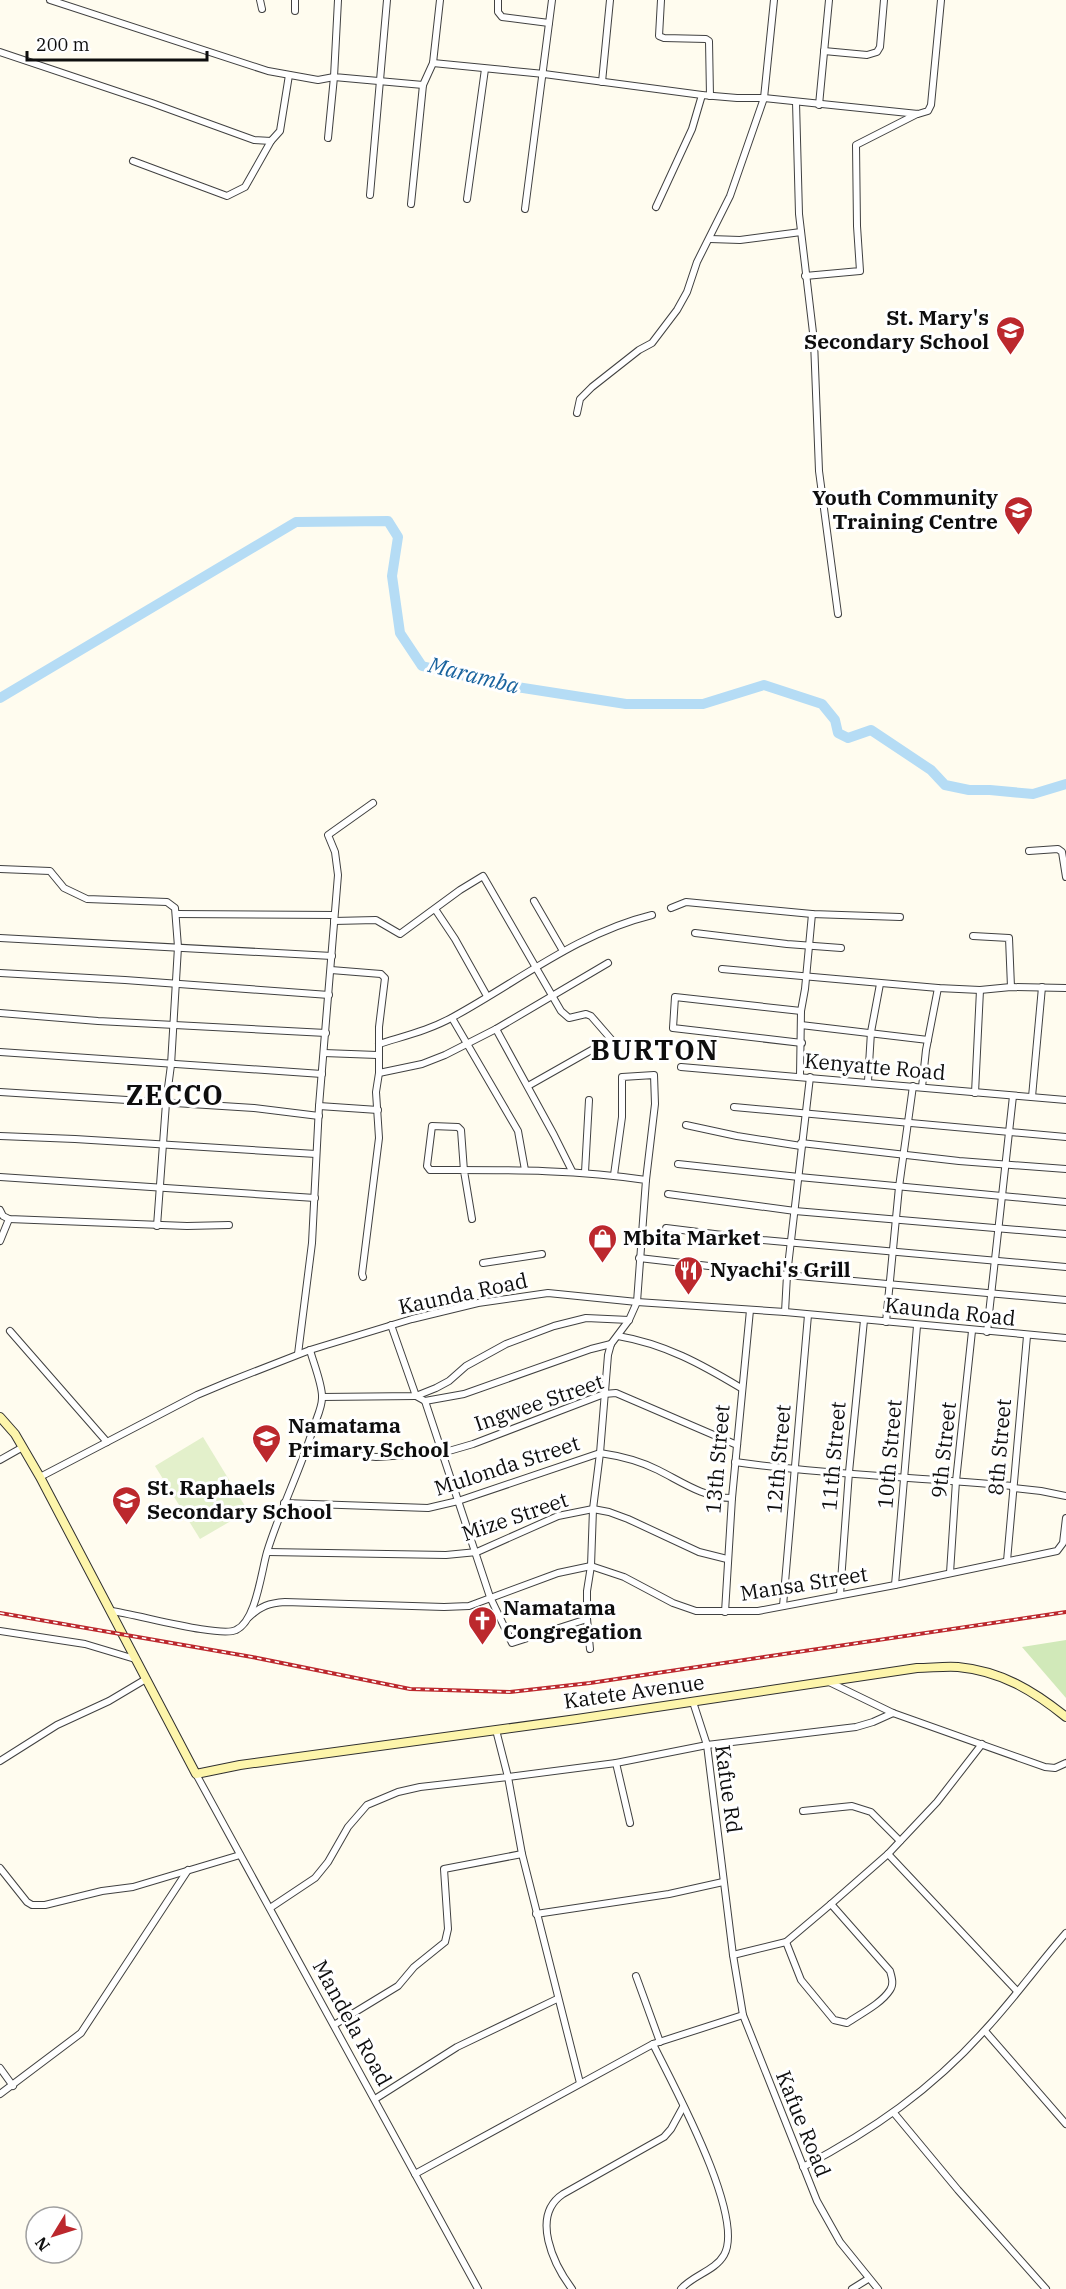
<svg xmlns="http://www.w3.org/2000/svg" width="1066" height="2289" font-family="'IBM Plex Serif',serif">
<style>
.green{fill:#d1e9b9}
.pitch{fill:#e3f0cb}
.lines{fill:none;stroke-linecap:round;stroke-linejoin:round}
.river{stroke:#b5dcf5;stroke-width:10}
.street-casing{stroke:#414141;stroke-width:8}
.secondary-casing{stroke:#303030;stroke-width:10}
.street{stroke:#fff;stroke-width:6}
.secondary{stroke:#fdf5ab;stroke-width:8}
.rail-casing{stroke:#bc282d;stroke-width:4}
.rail{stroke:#fff;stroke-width:1.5;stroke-dasharray:4.5;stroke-linecap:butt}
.labels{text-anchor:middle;stroke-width:6;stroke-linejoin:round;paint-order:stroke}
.poi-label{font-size:21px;font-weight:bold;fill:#0e0e0e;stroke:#fff;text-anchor:start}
.street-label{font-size:21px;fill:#0e0e0e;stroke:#fff}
.water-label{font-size:22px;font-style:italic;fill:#19639e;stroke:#fff}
.district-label{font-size:27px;font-weight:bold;letter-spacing:1.5px;fill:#0e0e0e;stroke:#fff}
</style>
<rect width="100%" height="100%" fill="#fffcef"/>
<polygon class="green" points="1066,1640 1066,1698 1022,1647"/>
<polygon class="pitch" points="203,1437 248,1511 200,1539 155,1466"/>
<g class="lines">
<polyline class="river" points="0,698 296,522 388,521 398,537 392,576 400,633 422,666 504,685 626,704 703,704 764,685 822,704 835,720 838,733 848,738 871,730 931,770 945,785 969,790 990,790 1033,794 1066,784"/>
<defs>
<g id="street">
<polyline points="50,0 268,71 318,80 334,77 328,138"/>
<polyline points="260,0 262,9"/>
<polyline points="338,0 334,77 423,85"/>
<polyline points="498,0 498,12 502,17 549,23"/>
<polyline points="661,0 659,36 664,38 706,39 709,41 710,96"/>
<polyline points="295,11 295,0"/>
<polyline points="824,51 867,55 877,52 880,47 884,0"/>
<polyline points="0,52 152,103 254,140 271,141 280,131 289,75"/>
<polyline points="433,63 544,74 702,95 737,98 764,98 918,114 928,111 931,105 941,0"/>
<polyline points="602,82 610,0"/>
<polyline points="796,102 799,214 814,341 819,471 838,614"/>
<polyline points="819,105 829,0"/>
<polyline points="133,161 227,196 245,187 271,141"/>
<polyline points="370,195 387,0"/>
<polyline points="467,199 485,69"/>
<polyline points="411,204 423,85 433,63 440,0"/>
<polyline points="656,207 692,129 702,95"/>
<polyline points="525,209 552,0"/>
<polyline points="710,239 740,240 801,232"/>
<polyline points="805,276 860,271 857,226 856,145 917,114"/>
<polyline points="577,413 580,399 592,387 639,350 652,343 677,310 687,292 697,262 730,196 764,98 774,0"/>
<polyline points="1029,851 1058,849 1062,852 1066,877"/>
<polyline points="0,869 50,871 64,888 87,899 167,902 175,908 178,947 171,1065 166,1103 157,1226"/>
<polyline points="534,901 563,951"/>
<polyline points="671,908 686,902 812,914 900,917"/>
<polyline points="435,909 455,939 487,996"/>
<polyline points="176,914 334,915"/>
<polyline points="334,921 376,920 400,934 460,890 483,876 561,1011 569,1018 586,1014 591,1016 611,1039 528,1086"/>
<polyline points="695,933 787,944 841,948"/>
<polyline points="973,936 1009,938 1011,987"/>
<polyline points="0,938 332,956"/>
<polyline points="722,969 938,988 980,990 1011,987 1066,988"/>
<polyline points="331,970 381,974 385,978 379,1027 379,1073 376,1092 379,1138 362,1274 363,1277"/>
<polyline points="0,973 125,980 329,995"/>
<polyline points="801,1011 675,997 673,1028 802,1043"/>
<polyline points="0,1013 98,1021 326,1033"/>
<polyline points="452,1018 518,1131 525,1170"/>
<polyline points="801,1025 928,1040"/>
<polyline points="496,1029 554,1135 572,1171"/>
<path d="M379,1044C404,1036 430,1030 453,1017C519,981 578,933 652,915"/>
<polyline points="0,1052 322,1074"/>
<polyline points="324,1053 377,1055"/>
<polyline points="681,1067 1066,1100"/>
<polyline points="379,1073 422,1064 445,1055 496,1029 608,963"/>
<polyline points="800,1076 801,1011 805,989 812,914"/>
<polyline points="868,1081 871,1032 880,984"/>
<polyline points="922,1087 926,1050 938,988"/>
<polyline points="0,1092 254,1108 319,1116"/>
<polyline points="975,1093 980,990"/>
<polyline points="1032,1097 1042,987"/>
<polyline points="319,1106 378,1110"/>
<polyline points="734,1107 1066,1137"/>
<polyline points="686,1125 737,1136 801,1146"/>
<polyline points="0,1136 75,1139 316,1154"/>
<polyline points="801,1143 959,1161 1066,1169"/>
<polyline points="678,1164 799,1177 1066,1202"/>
<polyline points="585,1172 589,1100"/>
<polyline points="614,1175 622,1117 622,1077 654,1075 655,1104 646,1180"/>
<polyline points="0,1177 315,1198"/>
<polyline points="668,1194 795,1211 1066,1234"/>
<polyline points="0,1210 3,1216 9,1219 187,1226 229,1225"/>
<path d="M472,1219L464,1171L461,1130L458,1127L432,1126L427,1166L430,1170C502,1170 574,1169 646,1180L637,1302L629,1320L611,1344L608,1355L600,1453L593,1509L591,1566L587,1591V1619L590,1649"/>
<polyline points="666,1228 763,1240 1066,1267"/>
<polyline points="0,1241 9,1219"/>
<polyline points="639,1258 787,1275 1066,1300"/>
<polyline points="483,1263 542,1254"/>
<polyline points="785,1312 787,1275 810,1077"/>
<polyline points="886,1322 899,1187 913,1086"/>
<polyline points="391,1325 416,1396 425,1401 490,1597 512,1643 587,1619"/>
<polyline points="10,1331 107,1442"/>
<polyline points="987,1332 1013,1096"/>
<path d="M618,1336C665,1344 701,1364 741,1388"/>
<polyline points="298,1354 312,1243 319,1106 338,875 335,852 328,835 373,803"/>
<polyline points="322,1397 416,1396 436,1388 449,1381 466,1366 506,1344 554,1326 586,1318 629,1320"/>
<polyline points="425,1401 464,1394 591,1349 611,1344"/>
<polyline points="307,1450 376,1457 442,1453 473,1444 604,1394 616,1393 737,1445"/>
<polyline points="0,1460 23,1447"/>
<path d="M735,1462C827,1475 920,1477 1013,1486"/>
<polyline points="40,1477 197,1395 228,1382 310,1350 412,1319 478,1303 548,1293 637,1302 785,1312 1066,1338"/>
<polyline points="1013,1488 1041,1491 1066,1496"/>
<path d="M284,1503L428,1508L458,1501L600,1453C621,1456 640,1461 658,1470C682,1482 704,1498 732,1498"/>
<polyline points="268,1552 446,1555 477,1552 558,1516 593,1509 609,1512 628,1519 699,1552 727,1559"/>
<polyline points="1007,1561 1027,1336"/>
<polyline points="950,1573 956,1481 972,1331"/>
<polyline points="895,1585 917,1326"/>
<polyline points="840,1595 849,1472 864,1320"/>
<polyline points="783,1606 808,1315"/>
<path d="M111,1611C136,1614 220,1638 236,1630C256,1621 261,1573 267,1552C280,1510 300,1471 313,1429C316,1419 322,1408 322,1398C323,1386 313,1362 310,1350"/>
<polyline points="725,1612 732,1498 750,1310"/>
<path d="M249,1617C261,1606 269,1603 285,1602L444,1607L469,1606L558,1573L591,1566L624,1577L673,1603L696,1611H758L895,1585L1057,1551L1063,1543L1066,1518"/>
<polyline points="0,1631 85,1644 135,1659"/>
<polyline points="829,1682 893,1713 1045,1767 1055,1768 1066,1763"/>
<polyline points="693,1702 707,1745 733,1955 743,2015 817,2201 840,2242 878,2289"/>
<polyline points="0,1761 57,1725 109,1701 146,1679"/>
<polyline points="616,1763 630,1823"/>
<polyline points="196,1774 478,2289"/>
<polyline points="803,1811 852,1806 871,1812 900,1841"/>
<polyline points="888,1854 1017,1991"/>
<polyline points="0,1868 27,1902 32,1905 45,1905 102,1891 133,1887 240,1855"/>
<polyline points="270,1908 315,1878 328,1862 348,1827 367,1805 398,1792 420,1787 508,1777 496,1730"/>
<polyline points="536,1914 669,1894 723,1882"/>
<path d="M786,1942L801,1980L834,2020L847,2023C860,2014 881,2004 890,1990C894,1984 892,1978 890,1971L831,1904"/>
<polyline points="733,1955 786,1942 831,1904 888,1854 937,1802 982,1744"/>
<polyline points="636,1976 660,2042"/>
<polyline points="334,2025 398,1986 414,1967 445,1942 448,1929 444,1869 522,1854"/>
<polyline points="985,2031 1066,2124"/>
<path d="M653,2044C672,2083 746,2217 724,2255C715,2271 693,2275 681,2289"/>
<polyline points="0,2068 13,2086"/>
<polyline points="580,2083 522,1854 508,1777 616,1763 707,1745 856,1727 873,1722 893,1713"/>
<polyline points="0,2094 81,2033 188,1870"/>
<polyline points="375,2099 457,2047 557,1999"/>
<polyline points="894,2113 958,2190 1046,2289"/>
<path d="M803,2167C873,2130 931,2090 984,2031C1013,2000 1038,1965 1066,1933"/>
<polyline points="415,2174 653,2044 743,2015"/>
<path d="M572,2289C554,2265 530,2216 563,2194L664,2137L671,2129L683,2107"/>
<polyline points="852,2289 868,2279"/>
</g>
<path id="secondary" d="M0,1417L15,1434L40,1477L196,1774L240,1765L577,1719L917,1668C930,1668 945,1666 958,1667C1001,1671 1034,1691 1066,1717"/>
</defs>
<use href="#street" class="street-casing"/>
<use href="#secondary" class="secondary-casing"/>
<use href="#street" class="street"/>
<use href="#secondary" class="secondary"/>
<defs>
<polyline id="rail" points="0,1613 252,1657 410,1689 510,1692 590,1683 1066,1612"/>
</defs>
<use href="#rail" class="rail-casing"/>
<use href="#rail" class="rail"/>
</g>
<defs>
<symbol id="school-pin" viewBox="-11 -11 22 30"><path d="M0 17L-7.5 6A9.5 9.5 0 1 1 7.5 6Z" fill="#bc282d" stroke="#fff"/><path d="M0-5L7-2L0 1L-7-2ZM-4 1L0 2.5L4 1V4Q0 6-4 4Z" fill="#fff"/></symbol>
<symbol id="shop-pin" viewBox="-11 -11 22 30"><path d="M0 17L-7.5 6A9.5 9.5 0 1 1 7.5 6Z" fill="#bc282d" stroke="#fff"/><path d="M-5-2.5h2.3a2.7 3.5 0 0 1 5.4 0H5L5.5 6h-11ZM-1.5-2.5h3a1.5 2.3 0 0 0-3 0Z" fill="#fff"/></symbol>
<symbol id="restaurant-pin" viewBox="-11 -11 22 30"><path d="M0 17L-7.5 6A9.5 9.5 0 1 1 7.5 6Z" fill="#bc282d" stroke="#fff"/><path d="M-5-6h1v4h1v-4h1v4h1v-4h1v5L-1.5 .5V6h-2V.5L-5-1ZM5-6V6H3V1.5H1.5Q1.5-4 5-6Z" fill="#fff"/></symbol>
<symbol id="church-pin" viewBox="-11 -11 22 30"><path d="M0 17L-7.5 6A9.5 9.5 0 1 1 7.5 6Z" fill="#bc282d" stroke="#fff"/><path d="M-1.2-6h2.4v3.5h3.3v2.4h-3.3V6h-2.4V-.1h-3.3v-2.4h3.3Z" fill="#fff"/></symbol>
</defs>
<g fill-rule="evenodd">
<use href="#school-pin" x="994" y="314" width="33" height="45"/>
<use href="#school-pin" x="1002" y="494" width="33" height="45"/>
<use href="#shop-pin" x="586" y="1222" width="33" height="45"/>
<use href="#restaurant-pin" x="672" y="1254" width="33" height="45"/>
<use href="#school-pin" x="250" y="1422" width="33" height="45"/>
<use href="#school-pin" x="110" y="1484" width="33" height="45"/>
<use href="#church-pin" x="466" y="1604" width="33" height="45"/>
</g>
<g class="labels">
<g class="poi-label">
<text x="989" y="325" text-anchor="end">St. Mary's<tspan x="989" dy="24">Secondary School</tspan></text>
<text x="998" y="505" text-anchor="end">Youth Community<tspan x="998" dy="24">Training Centre</tspan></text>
<text x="623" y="1245">Mbita Market</text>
<text x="710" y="1277">Nyachi's Grill</text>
<text x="288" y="1433">Namatama<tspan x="288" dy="24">Primary School</tspan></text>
<text x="147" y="1495">St. Raphaels<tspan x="147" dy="24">Secondary School</tspan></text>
<text x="503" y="1615">Namatama<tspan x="503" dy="24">Congregation</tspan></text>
</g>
<g class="street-label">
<text transform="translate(875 1067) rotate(5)" y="7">Kenyatte Road</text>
<text transform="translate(463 1294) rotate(-12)" y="7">Kaunda Road</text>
<text transform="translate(950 1312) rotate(6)" y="7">Kaunda Road</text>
<text transform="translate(539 1403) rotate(-19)" y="7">Ingwee Street</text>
<text transform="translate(1000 1447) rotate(-85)" y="7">8th Street</text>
<text transform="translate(944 1450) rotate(-84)" y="7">9th Street</text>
<text transform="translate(890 1454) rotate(-85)" y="7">10th Street</text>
<text transform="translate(834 1456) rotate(-85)" y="7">11th Street</text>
<text transform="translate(718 1459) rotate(-85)" y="7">13th Street</text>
<text transform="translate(779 1459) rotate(-85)" y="7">12th Street</text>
<text transform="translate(507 1466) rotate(-18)" y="7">Mulonda Street</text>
<text transform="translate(515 1517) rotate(-19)" y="7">Mize Street</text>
<text transform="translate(804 1584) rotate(-9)" y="7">Mansa Street</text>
<text transform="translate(634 1692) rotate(-8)" y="7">Katete Avenue</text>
<text transform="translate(728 1789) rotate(82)" y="7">Kafue Rd</text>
<text transform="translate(352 2023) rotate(61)" y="7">Mandela Road</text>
<text transform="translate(803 2124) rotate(68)" y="7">Kafue Road</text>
</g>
<g class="water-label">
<text transform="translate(474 675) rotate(14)" y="8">Maramba</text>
</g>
<g class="district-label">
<text x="655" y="1060">BURTON</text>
<text x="175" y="1105">ZECCO</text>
</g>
</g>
<g transform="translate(54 2235) rotate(232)"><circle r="28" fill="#ffffff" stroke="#9f9f9f" stroke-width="1.5"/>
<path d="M0-4.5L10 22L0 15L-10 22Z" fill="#bc282d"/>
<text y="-9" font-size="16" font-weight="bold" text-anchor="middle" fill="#0e0e0e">N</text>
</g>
<path d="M27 51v9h180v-9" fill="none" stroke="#0e0e0e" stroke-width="3"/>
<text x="36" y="51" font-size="18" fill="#0e0e0e" stroke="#ffffff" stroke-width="4.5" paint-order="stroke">200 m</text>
</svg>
